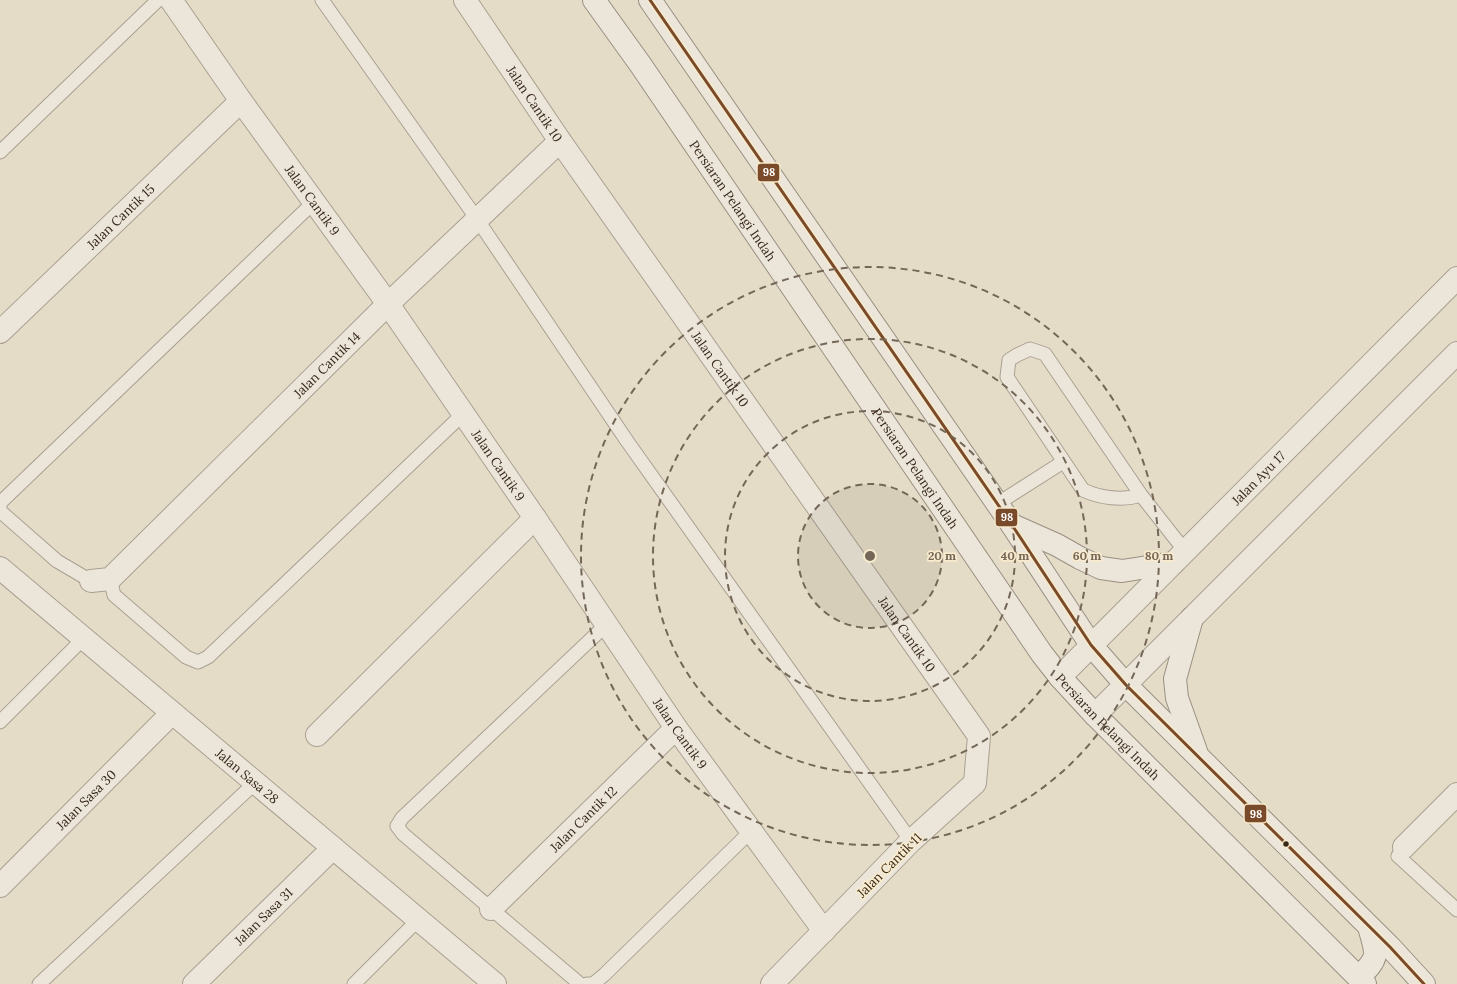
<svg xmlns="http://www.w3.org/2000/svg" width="1457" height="984" font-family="Lora,serif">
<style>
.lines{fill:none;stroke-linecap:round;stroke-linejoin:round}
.service-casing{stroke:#a9a092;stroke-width:15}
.minor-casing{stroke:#a9a092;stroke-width:24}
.tertiary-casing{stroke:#a9a092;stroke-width:24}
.secondary-casing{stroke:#999082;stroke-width:24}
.service{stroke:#ece6da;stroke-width:13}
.minor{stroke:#ece6da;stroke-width:22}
.tertiary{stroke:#ece6da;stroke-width:22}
.secondary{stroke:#ece6da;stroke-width:22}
.bus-1-casing{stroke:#f8eacc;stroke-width:6}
.bus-1{stroke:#7a4b2a;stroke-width:3}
.ring{fill:none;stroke:#746757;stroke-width:2;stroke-dasharray:7 5}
.bus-dot{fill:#37281a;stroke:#f8eacc;stroke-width:1.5}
.labels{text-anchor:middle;stroke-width:3.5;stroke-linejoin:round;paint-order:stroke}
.street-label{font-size:13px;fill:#37281a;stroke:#f8eacc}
.centre{fill:#746757;stroke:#f8eacc;stroke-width:2}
.ring-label{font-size:12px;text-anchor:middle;font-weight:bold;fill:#746757;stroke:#f8eacc;stroke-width:3.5;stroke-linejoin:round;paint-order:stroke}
.line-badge{stroke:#f8eacc;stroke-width:1.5}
.badge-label{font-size:11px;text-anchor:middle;font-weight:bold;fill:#fff}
</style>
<rect width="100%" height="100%" fill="#e5dcc8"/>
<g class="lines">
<defs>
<g id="service">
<polyline points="322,0 477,219 627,441 911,841"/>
<polyline points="0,152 158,0"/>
<path d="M1141,495C1123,501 1100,498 1083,490L1007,377L1009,360L1017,355L1030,349L1045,354L1141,495L1185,551"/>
<polyline points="997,504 1063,462"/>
<polyline points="0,506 1,502 314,202"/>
<polyline points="0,511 57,561 91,581"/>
<polyline points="110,579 114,595 186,657 198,662 208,657 462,415"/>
<polyline points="0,722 83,639"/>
<polyline points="1404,847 1398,856 1457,910"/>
<polyline points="39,984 255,783"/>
<polyline points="354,984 418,920"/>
<polyline points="580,984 403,834 397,826 402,818 606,625"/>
<polyline points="587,984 593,984 604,975 751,831"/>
</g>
<g id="minor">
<path id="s1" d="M171,0L241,101L388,304L535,518L676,728L824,931"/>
<path id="s2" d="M465,0L560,141L979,736L975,783L911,841L772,984"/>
<path id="s3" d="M0,332L241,101"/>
<path id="s4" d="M0,568L495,984"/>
<path id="s5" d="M91,581L110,579L388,304L560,141"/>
<polyline points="317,735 535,518"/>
<polyline points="1404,847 1457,794"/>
<path id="s6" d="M0,886L172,713"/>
<path id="s7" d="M491,909L676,728"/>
<path id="s8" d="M194,984L333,848"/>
</g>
<g id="tertiary">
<path id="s9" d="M1060,677L1457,278"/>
<polyline points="1095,715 1457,353"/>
</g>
<g id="secondary">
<path id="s10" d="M594,0L640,64L1042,654L1060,677L1095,715L1365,984"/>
<polyline points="650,0 1012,525 1091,645 1126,685 1390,947 1424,984"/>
<polyline points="1012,525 1057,545 1080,558 1101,568 1122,571 1173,563"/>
<polyline points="1192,618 1175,679 1177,698 1196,751"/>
<path d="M1359,977C1380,957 1377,955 1369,927"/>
</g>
</defs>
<use href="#service" class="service-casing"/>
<use href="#minor" class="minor-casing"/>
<use href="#tertiary" class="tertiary-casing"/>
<use href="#secondary" class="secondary-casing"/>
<use href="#service" class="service"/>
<use href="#minor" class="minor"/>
<use href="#tertiary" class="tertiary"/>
<use href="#secondary" class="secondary"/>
<defs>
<polyline id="bus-1" points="650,0 1012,525 1091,645 1126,685 1390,947 1424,984"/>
</defs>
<use href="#bus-1" class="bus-1-casing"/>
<use href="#bus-1" class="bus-1"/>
</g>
<circle cx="870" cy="556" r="72" fill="#746757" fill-opacity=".12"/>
<g class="ring">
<circle cx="870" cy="556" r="72"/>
<circle cx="870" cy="556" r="145"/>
<circle cx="870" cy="556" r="217"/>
<circle cx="870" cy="556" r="289"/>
</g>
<circle class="bus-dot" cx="1286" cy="844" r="3.5"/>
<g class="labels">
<g class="street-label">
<text dy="5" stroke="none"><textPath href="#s2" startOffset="125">Jalan Cantik 10</textPath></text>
<text dy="5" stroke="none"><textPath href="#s1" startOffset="245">Jalan Cantik 9</textPath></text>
<text dy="5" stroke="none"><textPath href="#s10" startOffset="244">Persiaran Pelangi Indah</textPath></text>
<text dy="5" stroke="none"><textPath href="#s3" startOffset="167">Jalan Cantik 15</textPath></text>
<text dy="5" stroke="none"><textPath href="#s5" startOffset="324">Jalan Cantik 14</textPath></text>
<text dy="5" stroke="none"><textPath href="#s2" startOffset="449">Jalan Cantik 10</textPath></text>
<text dy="5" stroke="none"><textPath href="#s1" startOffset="569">Jalan Cantik 9</textPath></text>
<text dy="5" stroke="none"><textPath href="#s10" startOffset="568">Persiaran Pelangi Indah</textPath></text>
<text dy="5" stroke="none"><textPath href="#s9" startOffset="281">Jalan Ayu 17</textPath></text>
<text dy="5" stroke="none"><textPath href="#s2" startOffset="773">Jalan Cantik 10</textPath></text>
<text dy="5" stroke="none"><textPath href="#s10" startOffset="891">Persiaran Pelangi Indah</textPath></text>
<text dy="5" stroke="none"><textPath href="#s1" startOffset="893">Jalan Cantik 9</textPath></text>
<text dy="5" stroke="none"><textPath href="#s4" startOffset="323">Jalan Sasa 28</textPath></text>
<text dy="5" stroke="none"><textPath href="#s6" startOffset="122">Jalan Sasa 30</textPath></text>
<text dy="5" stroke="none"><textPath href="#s7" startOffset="129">Jalan Cantik 12</textPath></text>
<text transform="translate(889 865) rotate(-45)" y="5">Jalan Cantik 11</text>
<text dy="5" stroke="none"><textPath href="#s8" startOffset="97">Jalan Sasa 31</textPath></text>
</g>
</g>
<circle cx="870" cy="556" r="6" class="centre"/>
<g class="ring-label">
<text x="942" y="560">20 m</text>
<text x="1015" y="560">40 m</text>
<text x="1087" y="560">60 m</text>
<text x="1159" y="560">80 m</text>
</g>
<g class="line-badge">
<rect x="757" y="163" width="23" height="19" rx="4" fill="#7a4b2a"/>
<rect x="995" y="508" width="23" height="19" rx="4" fill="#7a4b2a"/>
<rect x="1244" y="804" width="23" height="19" rx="4" fill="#7a4b2a"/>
</g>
<g class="badge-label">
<text x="769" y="176">98</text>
<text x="1007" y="521">98</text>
<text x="1256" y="818">98</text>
</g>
</svg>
